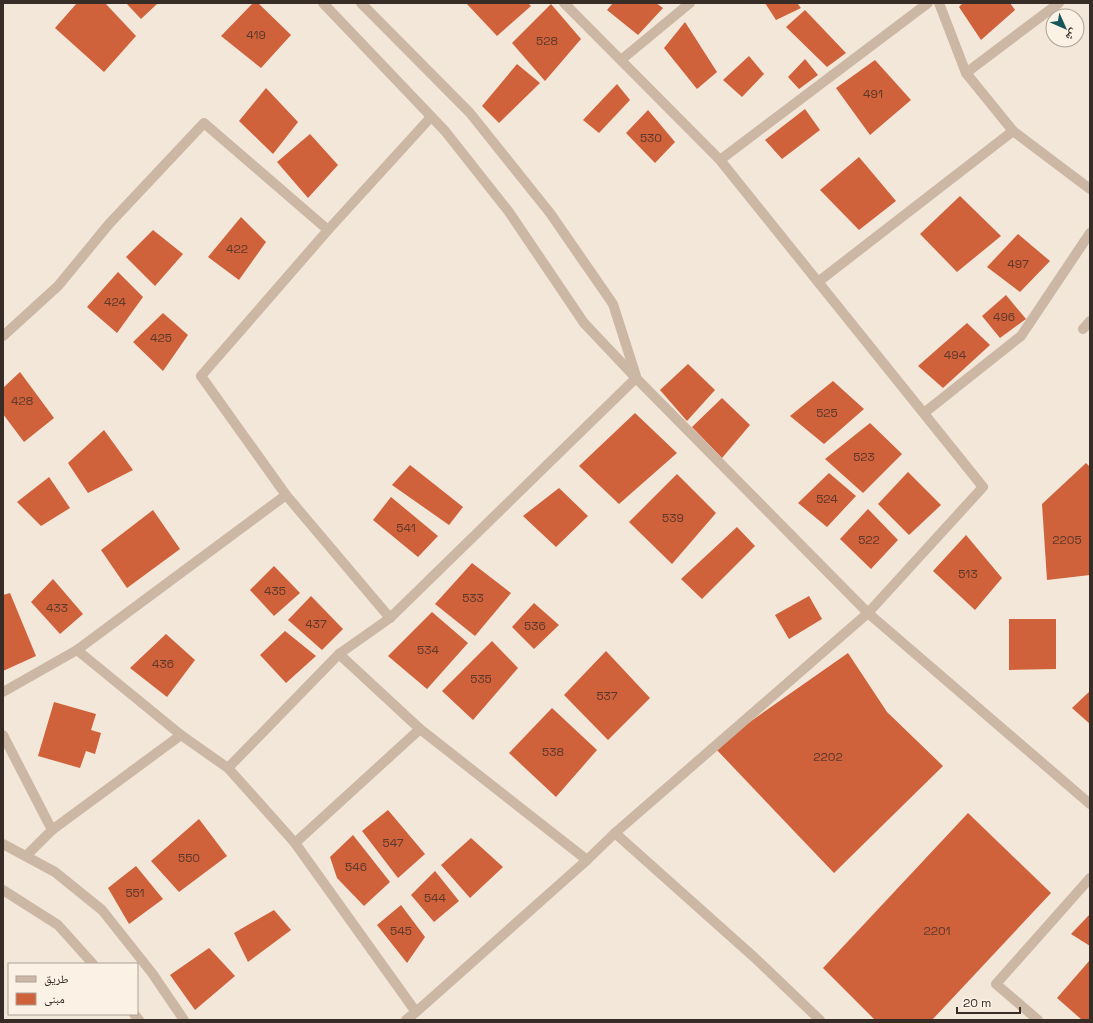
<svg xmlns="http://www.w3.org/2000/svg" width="1093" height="1023" font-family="'Space Grotesk','Noto Naskh Arabic',sans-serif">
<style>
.building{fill:#cf613b}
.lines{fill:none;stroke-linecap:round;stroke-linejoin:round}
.minor{stroke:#ccb7a4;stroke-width:10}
.labels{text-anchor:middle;stroke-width:3.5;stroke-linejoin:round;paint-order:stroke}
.number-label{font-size:12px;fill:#5d392b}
</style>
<rect width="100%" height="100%" fill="#f3e7d9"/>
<g class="building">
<polygon points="77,3 105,3 136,36 104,72 55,28"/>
<polygon points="126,3 158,3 141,19"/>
<polygon points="253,3 258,3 291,35 261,68 221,36"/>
<polygon points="466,3 528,3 531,6 497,36"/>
<polygon points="613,3 656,3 663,8 638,35 607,10"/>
<polygon points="765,3 797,3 801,8 776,20"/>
<polygon points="963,3 1010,3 1015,10 981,40 959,7"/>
<polygon points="551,4 581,39 545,81 512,43"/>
<polygon points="805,10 846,53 827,67 786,27"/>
<polygon points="685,22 717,72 697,89 664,48"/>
<polygon points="749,56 764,74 742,97 723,80"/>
<polygon points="805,59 818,75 799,89 788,77"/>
<polygon points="875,60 911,100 870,135 836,88"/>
<polygon points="517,64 540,83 499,123 482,106"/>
<polygon points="617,84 630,100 599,133 583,120"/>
<polygon points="266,88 298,122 273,154 239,121"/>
<polygon points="805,109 820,130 782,159 765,140"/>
<polygon points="648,110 675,142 655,163 626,133"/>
<polygon points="310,134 338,165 308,198 277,162"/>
<polygon points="859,157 896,201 859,230 820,190"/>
<polygon points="960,196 1001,236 957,272 920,234"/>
<polygon points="241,217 266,242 239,280 208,257"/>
<polygon points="153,230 183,254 155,286 126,257"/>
<polygon points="1018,234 1050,261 1020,292 987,267"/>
<polygon points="118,272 143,297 117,333 87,307"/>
<polygon points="1006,295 1026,319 1000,338 982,316"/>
<polygon points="163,313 188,335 163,371 133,342"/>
<polygon points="967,323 990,345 943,388 918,366"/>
<polygon points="688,364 715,390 687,421 660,390"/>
<polygon points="20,372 54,418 24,442 3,414 3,388"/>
<polygon points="833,381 864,409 824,444 790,416"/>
<polygon points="722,398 750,425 722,458 692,427"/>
<polygon points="635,413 677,453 619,504 579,466"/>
<polygon points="870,423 902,454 863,493 825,459"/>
<polygon points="104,430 133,470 88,493 68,463"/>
<polygon points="1086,463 1090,467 1090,575 1047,580 1042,504"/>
<polygon points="410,465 463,507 449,525 392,485"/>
<polygon points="908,472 941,505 909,535 878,504"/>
<polygon points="829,473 856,496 827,527 798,503"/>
<polygon points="677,474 716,513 672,564 629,522"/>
<polygon points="49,477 70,508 41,526 17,502"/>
<polygon points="559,488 588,516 556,547 523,516"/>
<polygon points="391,497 438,536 418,557 373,520"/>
<polygon points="868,509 898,540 871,569 840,539"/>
<polygon points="153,510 180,549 127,588 101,550"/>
<polygon points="737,527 755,546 702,599 681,579"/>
<polygon points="966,535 1002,578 975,610 933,571"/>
<polygon points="472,563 511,593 475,636 435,604"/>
<polygon points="274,566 300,593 274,616 250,590"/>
<polygon points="53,579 83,614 60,634 31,602"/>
<polygon points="10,593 36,656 3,671 3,595"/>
<polygon points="311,596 343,629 322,650 288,620"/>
<polygon points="809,596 822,619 789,639 775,615"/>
<polygon points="534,603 559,625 534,649 512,627"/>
<polygon points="432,612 468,643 427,689 388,656"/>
<polygon points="1009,619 1056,619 1056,669 1009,670"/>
<polygon points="285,631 316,656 286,683 260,655"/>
<polygon points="166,634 195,660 167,697 130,668"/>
<polygon points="492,641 518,668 473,720 442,691"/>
<polygon points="606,651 650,698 608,740 564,695"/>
<polygon points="848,653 887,712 943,766 834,873 714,747"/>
<polygon points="1090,691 1090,724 1072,708"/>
<polygon points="54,702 96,714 91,730 101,733 95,754 86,751 80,768 38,756"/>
<polygon points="552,708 597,750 556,797 509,753"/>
<polygon points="388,810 425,854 398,878 362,831"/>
<polygon points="968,813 1051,893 932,1020 875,1020 823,968"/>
<polygon points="199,819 227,856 179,892 151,861"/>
<polygon points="353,835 390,882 364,906 337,878 330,857"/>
<polygon points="471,838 503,867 470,898 441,865"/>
<polygon points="136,866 163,899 129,924 108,888"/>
<polygon points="435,871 459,901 434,922 411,895"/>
<polygon points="401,905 425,937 407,963 377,925"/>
<polygon points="274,910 291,930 248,962 234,933"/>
<polygon points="1090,914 1090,946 1071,934"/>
<polygon points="209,948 235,976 195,1010 170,975"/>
<polygon points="1090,960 1090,1020 1082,1020 1057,998"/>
</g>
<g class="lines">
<g class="minor">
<polyline points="323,3 445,131 509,212 584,323 636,378"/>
<polyline points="361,3 470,113 550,213 613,304 636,376"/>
<polyline points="939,3 966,73 1013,131 1090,189"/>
<polyline points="621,60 690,3"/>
<polyline points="966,73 1059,3"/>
<polyline points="720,160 928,3"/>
<polyline points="818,282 1013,131"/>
<polyline points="1083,329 1090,321"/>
<polyline points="3,336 58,286 109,224 204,123 328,230"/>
<polyline points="924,413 1021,336 1090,233"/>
<polyline points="390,618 286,495 201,376 328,230 431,117"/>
<polyline points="77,650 181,735 228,768 295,843 416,1012"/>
<polyline points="339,654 420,729 587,860"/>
<polyline points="3,692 77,650 286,495"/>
<polyline points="3,735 52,830"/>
<polyline points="228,768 339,654 390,618 636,378 868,613 1090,804"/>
<polyline points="615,833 755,958 820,1020"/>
<polyline points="295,843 420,729"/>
<polyline points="3,844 55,872 102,910 152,973 184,1020"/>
<polyline points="26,856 52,830 181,735"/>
<polyline points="3,890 58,925 93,964"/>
<polyline points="134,1014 139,1020"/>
<polyline points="406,1020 416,1012 587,860 615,833 868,613 983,487 720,160 564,3"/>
<polyline points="1038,1020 996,984 1090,878"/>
</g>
</g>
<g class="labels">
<g class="number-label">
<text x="256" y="39">419</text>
<text x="547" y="45">528</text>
<text x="873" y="98">491</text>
<text x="651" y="142">530</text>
<text x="237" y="253">422</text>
<text x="1018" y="268">497</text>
<text x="115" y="306">424</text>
<text x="1004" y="321">496</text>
<text x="161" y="342">425</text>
<text x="955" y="359">494</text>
<text x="22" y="405">428</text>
<text x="827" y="417">525</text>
<text x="864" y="461">523</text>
<text x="827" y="503">524</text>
<text x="673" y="522">539</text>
<text x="406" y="532">541</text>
<text x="869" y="544">522</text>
<text x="1067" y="544">2205</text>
<text x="968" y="578">513</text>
<text x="275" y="595">435</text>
<text x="473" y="602">533</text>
<text x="57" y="612">433</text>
<text x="316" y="628">437</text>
<text x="535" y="630">536</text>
<text x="428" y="654">534</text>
<text x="163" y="668">436</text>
<text x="481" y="683">535</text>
<text x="607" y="700">537</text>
<text x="553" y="756">538</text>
<text x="828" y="761">2202</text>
<text x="393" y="847">547</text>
<text x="189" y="862">550</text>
<text x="356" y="871">546</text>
<text x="135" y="897">551</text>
<text x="435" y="902">544</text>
<text x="401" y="935">545</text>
<text x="937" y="935">2201</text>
</g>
</g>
<rect width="1093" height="1023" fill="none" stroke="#372c26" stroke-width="8"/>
<rect x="8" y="963" width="130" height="52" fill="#fbf1e5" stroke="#ada299"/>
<rect x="16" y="976" width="20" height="6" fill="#ccb7a4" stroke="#ada299"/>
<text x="44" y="983" font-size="12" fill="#372c26">طريق</text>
<rect x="16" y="993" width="20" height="12" fill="#cf613b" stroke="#ada299"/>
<text x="44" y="1003" font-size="12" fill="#372c26">مبنى</text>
<g transform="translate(1065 28) rotate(135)"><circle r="19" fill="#fbf1e5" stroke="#ada299"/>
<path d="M0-3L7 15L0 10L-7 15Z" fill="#19565b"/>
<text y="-6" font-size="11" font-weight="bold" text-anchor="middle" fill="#372c26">ش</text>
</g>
<path d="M957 1007v6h63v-6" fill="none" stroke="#372c26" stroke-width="2"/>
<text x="963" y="1007" font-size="12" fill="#372c26" stroke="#fbf1e5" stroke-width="3" paint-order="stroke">20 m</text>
</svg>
